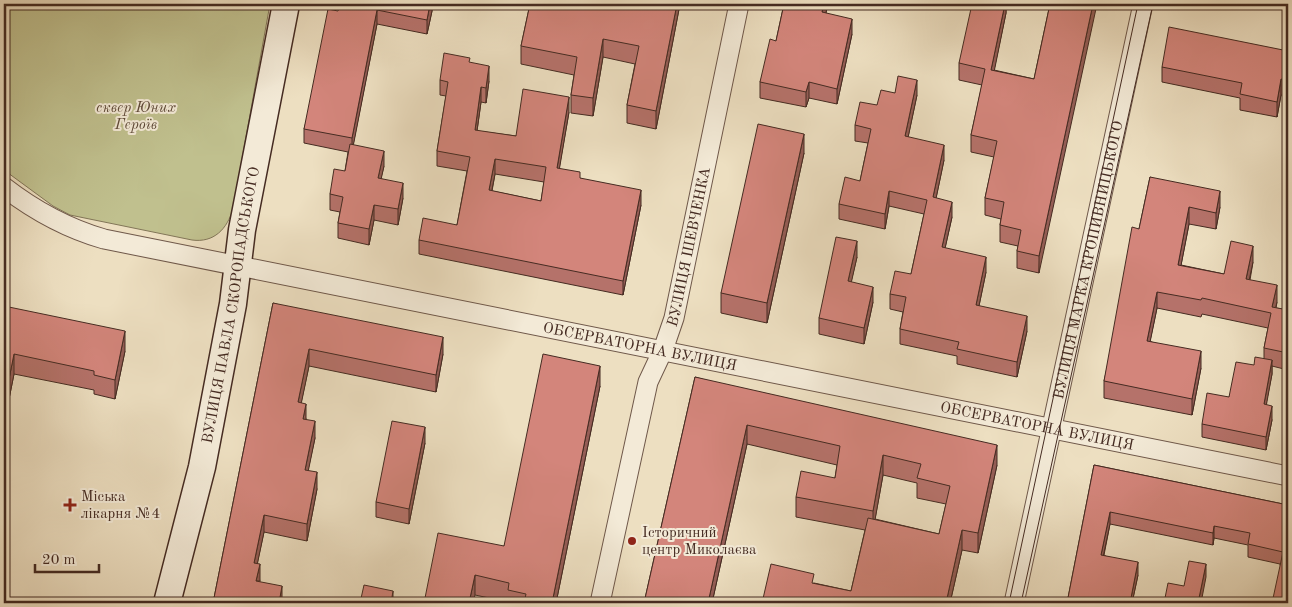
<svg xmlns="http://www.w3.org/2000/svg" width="1292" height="607" font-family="'Old Standard TT',serif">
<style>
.green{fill:#c0c08e;stroke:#827658}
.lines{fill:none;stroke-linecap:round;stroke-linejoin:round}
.street-casing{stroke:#6f584a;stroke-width:21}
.secondary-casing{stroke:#452b22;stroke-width:29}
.street{stroke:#f3ead7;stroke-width:19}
.secondary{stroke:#f3ead7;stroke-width:26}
.tram{stroke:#452b22;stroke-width:1}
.wall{fill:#b5726a;stroke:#452b22;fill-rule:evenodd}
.shaded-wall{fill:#945d56;stroke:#452b22}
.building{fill:#d3857b;stroke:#452b22;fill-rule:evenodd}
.poi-dot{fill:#8f2418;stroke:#f3ead7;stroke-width:2}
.labels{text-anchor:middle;stroke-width:4;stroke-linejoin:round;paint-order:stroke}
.park-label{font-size:15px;font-style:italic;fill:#5e4938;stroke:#f3ead7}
.street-label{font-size:15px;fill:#452b22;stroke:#f3ead7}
.poi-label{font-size:15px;fill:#452b22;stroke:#f3ead7;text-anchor:start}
</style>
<rect width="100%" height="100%" fill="#eddfc1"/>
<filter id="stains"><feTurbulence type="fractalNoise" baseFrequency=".004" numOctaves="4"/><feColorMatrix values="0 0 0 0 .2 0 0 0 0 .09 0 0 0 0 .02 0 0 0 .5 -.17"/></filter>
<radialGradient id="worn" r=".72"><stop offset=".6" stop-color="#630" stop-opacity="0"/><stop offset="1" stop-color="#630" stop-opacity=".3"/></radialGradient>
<path class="green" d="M4,4H270L233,209C227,229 214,243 192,240L70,215L53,206L4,170Z"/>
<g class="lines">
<defs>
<g id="street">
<path id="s1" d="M4,187C35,211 66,228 104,239L1288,476"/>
<path id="s2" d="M600,603L648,382L663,350L674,318L739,4"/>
<path id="s3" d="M1014,603L1143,4"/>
</g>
<g id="secondary">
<path id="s4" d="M167,603L202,467L233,304L242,230L286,4"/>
</g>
</defs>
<use href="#street" class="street-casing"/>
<use href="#secondary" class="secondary-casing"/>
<use href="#street" class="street"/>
<use href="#secondary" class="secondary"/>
<g class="tram">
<polyline points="1009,603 1138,4"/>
<polyline points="1021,603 1153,4"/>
</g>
</g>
<g class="wall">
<polygon points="432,4 432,11 427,34 377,24 353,145 384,166 381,178 403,198 398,225 374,220 369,245 338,238 338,223 340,212 330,210 330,194 345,171 348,152 304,143 304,129 338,11"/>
<polygon points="530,4 680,4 656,129 627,123 627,105 635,64 603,57 593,116 571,113 571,95 574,75 521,64 521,46"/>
<polygon points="784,4 828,4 826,13 852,34 837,104 809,98 806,107 760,98 760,82 776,41"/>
<polygon points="1006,4 1006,13 994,70 1034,79 1050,4 1039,273 1017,268 1017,251 1018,246 1000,242 1000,225 1001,219 985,215 985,198 994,157 971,152 971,135 982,85 959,80 959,63"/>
<polygon points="1288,51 1288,96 1281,95 1277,117 1240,110 1240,98 1162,82 1162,67"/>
<path d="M470,63L489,81L486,103L481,102L477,131L516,136L569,112L559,169L641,205L623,295L419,254V240L457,225L467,171L437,166V151L446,96L440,95V80ZM495,174L544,182L541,201L492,191Z"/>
<polygon points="895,93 917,95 908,137 944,160 936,198 952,217 945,248 986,272 979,306 1027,331 1017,377 957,364 957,356 900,344 900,329 903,312 890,309 890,294 911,274 924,214 889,206 885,229 839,219 839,204 860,181 868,143 855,141 855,125 877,105"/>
<polygon points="804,153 767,323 721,313 721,293"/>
<polygon points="1150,177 1220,207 1216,229 1189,224 1181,265 1224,274 1253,262 1250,280 1277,302 1276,308 1288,310 1288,370 1272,366 1272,374 1266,404 1272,420 1266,450 1202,437 1202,424 1229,397 1254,365 1264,359 1264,348 1268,328 1202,314 1201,317 1157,308 1150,341 1201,368 1192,415 1104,398 1104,381 1139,229"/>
<polygon points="857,257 851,282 873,302 864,344 819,334 819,318"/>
<polygon points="273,303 443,354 436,392 309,366 301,403 306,419 315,438 308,470 317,489 307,541 264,532 257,564 260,582 282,603 213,603"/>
<polygon points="4,306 125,351 115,399 94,394 94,390 14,374 4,424"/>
<path d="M695,377L997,465L978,553L962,550L950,603H762L814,583L851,591L865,530L796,517V497L835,478L837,465L747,444L712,603H644ZM883,475L917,483V498L946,504L939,534L875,519Z"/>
<polygon points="600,386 556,603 508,603 508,602 475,595 424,603 504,546"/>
<polygon points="425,443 409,524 376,517 376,502"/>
<polygon points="1094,465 1288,505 1288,603 1280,564 1248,557 1248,545 1214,538 1213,545 1110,524 1104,555 1138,575 1132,603 1067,603"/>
</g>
<g class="shaded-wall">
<polygon points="430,4 432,4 432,11 427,34 427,20"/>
<polygon points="677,4 680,4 656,129 656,111"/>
<polygon points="824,4 828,4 822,28 822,12"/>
<polygon points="1005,4 1006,4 1006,13 991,87 991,70"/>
<polygon points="1093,4 1097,4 1039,273 1039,256"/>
<polygon points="377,10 377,24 352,152 352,138"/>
<polygon points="852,19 852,34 837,104 837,89"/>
<polygon points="603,39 603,57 593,116 593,98"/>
<polygon points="489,66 489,81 486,103 486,88"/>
<polygon points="1281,79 1281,95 1277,117 1277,102"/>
<polygon points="917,80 917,95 905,152 905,136"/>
<polygon points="809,82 809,98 806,107 806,92"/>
<polygon points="481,87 481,102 475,145 475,130"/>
<polygon points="569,97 569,112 557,183 557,168"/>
<polygon points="804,134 804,153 767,323 767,303"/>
<polygon points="944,145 944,160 933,213 933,197"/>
<polygon points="384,151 384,166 378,193 378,178"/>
<polygon points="495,159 495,174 489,205 489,190"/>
<polygon points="403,183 403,198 398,225 398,209"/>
<polygon points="641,190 641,205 623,295 623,281"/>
<polygon points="889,191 889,206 885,229 885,214"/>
<polygon points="1220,191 1220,207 1216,229 1216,213"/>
<polygon points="952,202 952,217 942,262 942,247"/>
<polygon points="374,205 374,220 369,245 369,229"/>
<polygon points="1189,207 1189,224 1178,281 1178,265"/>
<polygon points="857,241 857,257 848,297 848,281"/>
<polygon points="1253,246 1253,262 1246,295 1246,279"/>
<polygon points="986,257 986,272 976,320 976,305"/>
<polygon points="1277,285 1277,302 1272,323 1272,307"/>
<polygon points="873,287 873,302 864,344 864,328"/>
<polygon points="1157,292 1157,308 1147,357 1147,341"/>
<polygon points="1027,316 1027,331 1017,377 1017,362"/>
<polygon points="125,331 125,351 115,399 115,380"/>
<polygon points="443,337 443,354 436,392 436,375"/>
<polygon points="309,349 309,366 298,419 298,402"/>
<polygon points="1201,351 1201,368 1192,415 1192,399"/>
<polygon points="14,354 14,374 4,424 4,404"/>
<polygon points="1272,360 1272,374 1264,418 1264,404"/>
<polygon points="600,366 600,386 556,603 552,603"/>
<polygon points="306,404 306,421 303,419"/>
<polygon points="1272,406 1272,420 1266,450 1266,437"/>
<polygon points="315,421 315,438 305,487 305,470"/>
<polygon points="747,425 747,444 712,603 708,603"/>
<polygon points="425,427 425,443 409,524 409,509"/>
<polygon points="997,445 997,465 978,553 978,533"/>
<polygon points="883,455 883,475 873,531 873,511"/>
<polygon points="317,472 317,489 307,541 307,524"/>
<polygon points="1110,512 1110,524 1101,567 1101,555"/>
<polygon points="264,515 264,532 254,580 254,563"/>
<polygon points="1214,526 1214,538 1213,545 1213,533"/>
<polygon points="962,530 962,550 950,603 946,603"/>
<polygon points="1138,562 1138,575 1132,603 1130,603"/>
<polygon points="260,564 260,581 256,581"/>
<polygon points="1206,564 1206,577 1201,603 1198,603"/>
<polygon points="475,575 475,595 473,603 469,603"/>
<polygon points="282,586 282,603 279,603"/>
<polygon points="393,591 393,603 391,603"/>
</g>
<g class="building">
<polygon points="340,4 430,4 427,20 377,10 352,138 304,129 328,9 338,11"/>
<polygon points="530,4 677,4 656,111 627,105 639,46 603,39 593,98 571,95 577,57 521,46"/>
<polygon points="784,4 824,4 822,12 852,19 837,89 809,82 806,92 760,82 770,39 776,41"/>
<polygon points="972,4 1005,4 991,70 1034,79 1050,4 1093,4 1039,256 1017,251 1021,230 1000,225 1004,202 985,198 997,141 971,135 985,69 959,63"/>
<polygon points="1169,27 1288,51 1288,81 1281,79 1277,102 1240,94 1242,83 1162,67"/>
<path d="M444,53L470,58L469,62L489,66L486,88L481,87L475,130L516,136L523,89L569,97L557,168L580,172V178L641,190L623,281L419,240L423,218L457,225L470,157L437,151L448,82L440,80ZM495,159L546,167L541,201L489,190Z"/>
<polygon points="898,76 917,80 905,136 944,145 933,197 952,202 942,247 986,257 976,305 1027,316 1017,362 957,349 959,342 900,329 906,297 890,294 895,271 911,274 927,200 889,191 885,214 839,204 845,177 860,181 871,129 855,125 860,102 877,105 881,90 895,93"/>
<polygon points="758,124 804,134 767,303 721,293"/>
<polygon points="350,144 384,151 378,178 403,183 398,209 374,205 369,229 338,223 343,197 330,194 334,169 345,171"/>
<polygon points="1150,177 1220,191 1216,213 1189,207 1178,265 1224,274 1231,241 1253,246 1246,279 1277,285 1272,307 1288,310 1288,353 1264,348 1271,313 1202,298 1201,300 1157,292 1147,341 1201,351 1192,399 1104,381 1132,227 1139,229"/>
<polygon points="836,237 857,241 848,281 873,287 864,328 819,318"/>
<polygon points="273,303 443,337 436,375 309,349 298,402 306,404 303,419 315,421 305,470 317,472 307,524 264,515 254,563 260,564 256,581 282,586 279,603 213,603"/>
<polygon points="4,306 125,331 115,380 94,375 94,371 14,354 4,404"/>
<polygon points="543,354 600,366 552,603 524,603 526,594 508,590 509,583 475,575 469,603 424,603 438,533 504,546"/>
<polygon points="1255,357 1272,360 1264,404 1272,406 1266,437 1202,424 1207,393 1229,397 1236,362 1254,365"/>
<polygon points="695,377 997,445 978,533 962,530 946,603 762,603 771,564 814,574 812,583 851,591 868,518 939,534 950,486 917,478 921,464 883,455 873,511 796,497 801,471 835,478 840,446 747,425 708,603 644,603"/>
<polygon points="392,421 425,427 409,509 376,502"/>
<polygon points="1094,465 1288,505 1288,603 1272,603 1283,552 1248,544 1250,533 1214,526 1213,533 1110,512 1101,555 1138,562 1130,603 1067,603"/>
<polygon points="1189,561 1206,564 1198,603 1164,603 1168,583 1184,586"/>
<polygon points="364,585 393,591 391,603 360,603"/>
</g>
<g class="poi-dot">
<path d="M67.5 497.5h5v5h5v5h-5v5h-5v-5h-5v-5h5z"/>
<circle cx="632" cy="541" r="5"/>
</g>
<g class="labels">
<g class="park-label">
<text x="136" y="112">сквер Юних<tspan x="136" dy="17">Героїв</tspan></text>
</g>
<g class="street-label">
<text dy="5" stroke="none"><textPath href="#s2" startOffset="368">ВУЛИЦЯ ШЕВЧЕНКА</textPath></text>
<text dy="5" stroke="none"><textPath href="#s3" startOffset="351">ВУЛИЦЯ МАРКА КРОПИВНИЦЬКОГО</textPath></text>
<text dy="5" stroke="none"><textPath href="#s4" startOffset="305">ВУЛИЦЯ ПАВЛА СКОРОПАДСЬКОГО</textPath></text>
<text dy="5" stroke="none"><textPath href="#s1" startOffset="660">ОБСЕРВАТОРНА ВУЛИЦЯ</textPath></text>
<text dy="5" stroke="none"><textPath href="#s1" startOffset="1065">ОБСЕРВАТОРНА ВУЛИЦЯ</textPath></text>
</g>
<g class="poi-label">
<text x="81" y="501">Міська<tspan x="81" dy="17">лікарня №4</tspan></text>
<text x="642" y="537">Історичний<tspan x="642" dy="17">центр Миколаєва</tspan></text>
</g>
</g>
<rect width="1292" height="607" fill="none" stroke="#eddfc1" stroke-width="20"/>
<rect x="5" y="5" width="1282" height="597" fill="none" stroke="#452b22" stroke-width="2.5"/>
<rect x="10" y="10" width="1272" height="587" fill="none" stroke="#452b22"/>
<path d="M35 564v8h64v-8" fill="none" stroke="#452b22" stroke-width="2.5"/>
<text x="42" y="564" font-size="15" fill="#452b22" stroke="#f3ead7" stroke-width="4" paint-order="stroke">20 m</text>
<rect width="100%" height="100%" filter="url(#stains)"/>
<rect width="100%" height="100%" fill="url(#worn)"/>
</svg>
